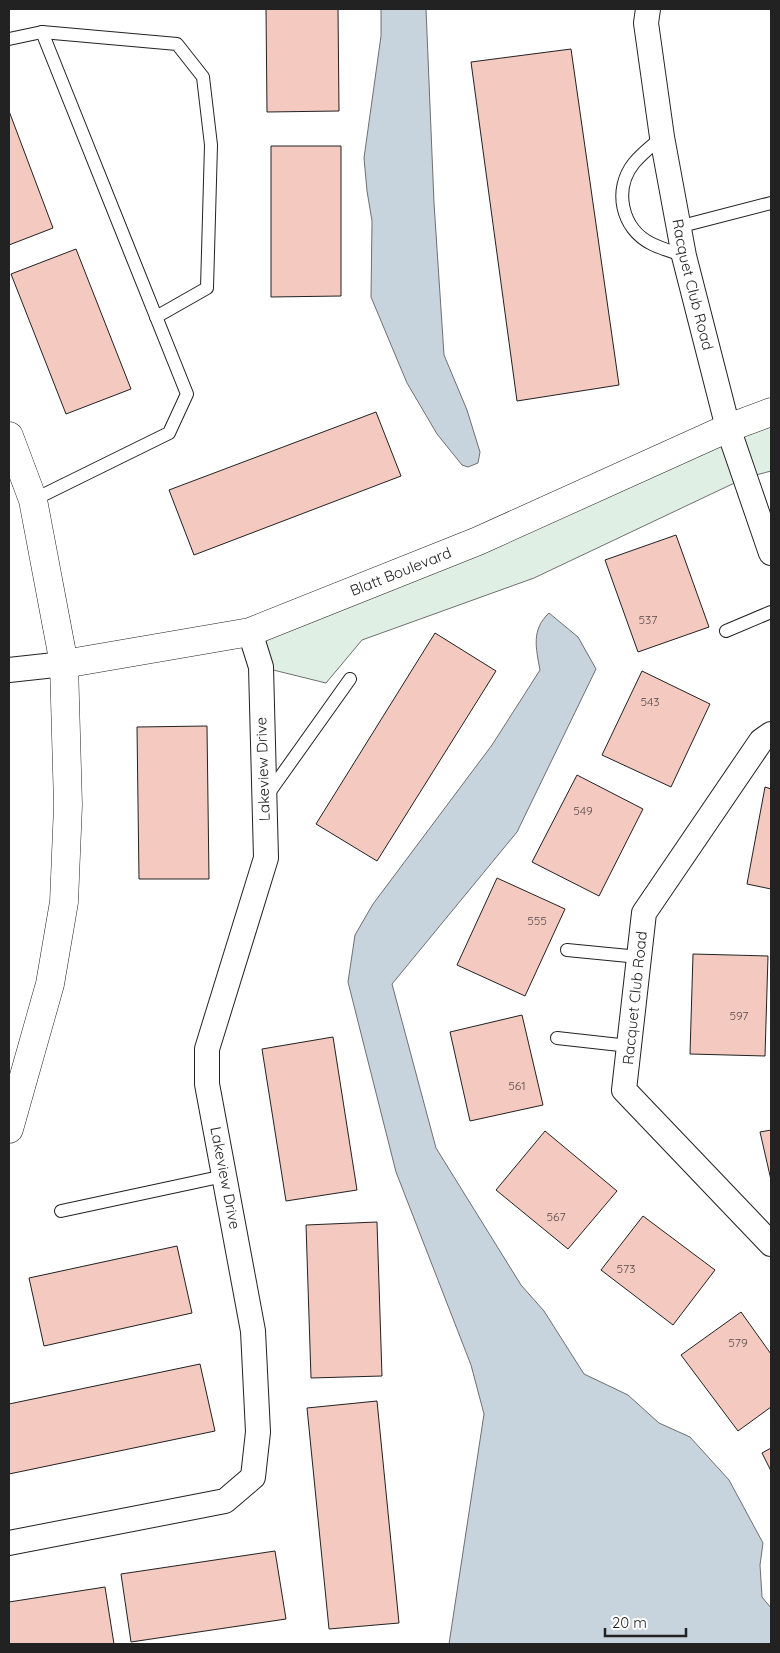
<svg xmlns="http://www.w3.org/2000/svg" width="780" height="1653" font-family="Quicksand,sans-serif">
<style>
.green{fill:#e0efe3;stroke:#6f6f6f}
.water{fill:#c7d3dd;stroke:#6f6f6f}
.building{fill:#f3c9c0;stroke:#222}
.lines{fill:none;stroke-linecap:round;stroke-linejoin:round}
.service-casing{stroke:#222;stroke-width:14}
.minor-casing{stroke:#222;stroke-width:26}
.tertiary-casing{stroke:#222;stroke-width:29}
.service{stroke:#fff;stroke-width:12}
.minor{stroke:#fff;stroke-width:24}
.tertiary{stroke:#fff;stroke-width:28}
.labels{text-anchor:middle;stroke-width:4;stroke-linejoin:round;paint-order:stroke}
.number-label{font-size:12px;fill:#564c4a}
.street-label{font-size:15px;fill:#222;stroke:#fff}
</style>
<rect width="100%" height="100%" fill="#fff"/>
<polygon class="green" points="771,412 771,471 745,478 534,578 362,640 326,683 261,667 250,632"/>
<g class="water">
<polygon points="381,9 426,9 434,203 444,355 467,410 480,452 478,463 468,467 462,465 437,434 407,383 371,297 372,221 367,191 364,158 381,36"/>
<path d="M549,613L578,637L596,669L517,832L392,984L436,1148L521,1285L544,1311L584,1374L628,1395L659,1423L690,1437L729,1480L763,1543L760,1565L762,1597L771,1608V1644H449L484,1414L471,1365L396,1172L348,982L355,935L373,904L492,745L540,670C536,648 531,630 549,613Z"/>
</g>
<g class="building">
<polygon points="266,9 338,9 339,111 267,112"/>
<polygon points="571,49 619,385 517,401 471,62"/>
<polygon points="9,111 53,228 9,245"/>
<polygon points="271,146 341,146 341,296 271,297"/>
<polygon points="76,249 131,389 66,414 11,274"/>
<polygon points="376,412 401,476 194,555 169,490"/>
<polygon points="676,535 709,627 638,652 605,560"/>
<polygon points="435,633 496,671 377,861 316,824"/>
<polygon points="642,671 710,704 671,787 602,755"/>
<polygon points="207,726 209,879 139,879 137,727"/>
<polygon points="577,775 643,809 599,896 532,862"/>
<polygon points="765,787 771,789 771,889 747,884"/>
<polygon points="497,878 565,909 525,996 457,965"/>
<polygon points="693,954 768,956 765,1056 690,1054"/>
<polygon points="522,1015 543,1105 470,1121 450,1032"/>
<polygon points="333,1037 357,1190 286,1201 262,1049"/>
<polygon points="771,1130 771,1180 760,1132"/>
<polygon points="545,1131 617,1191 568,1249 496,1190"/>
<polygon points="643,1216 715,1270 673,1325 601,1270"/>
<polygon points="377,1222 382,1376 311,1378 306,1225"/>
<polygon points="177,1246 192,1313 44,1346 29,1278"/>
<polygon points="741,1312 771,1354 771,1407 738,1431 681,1355"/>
<polygon points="200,1364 215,1431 9,1474 9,1404"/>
<polygon points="377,1401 399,1623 329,1629 307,1408"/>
<polygon points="771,1448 771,1471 762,1453"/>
<polygon points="275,1551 286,1619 131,1642 121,1574"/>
<polygon points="105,1587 114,1644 9,1644 9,1602"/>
</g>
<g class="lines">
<defs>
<g id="service">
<polyline points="9,39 42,32 177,44 203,77 211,145 207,288 156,317"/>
<path d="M662,137C653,145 642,153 634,163C613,189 621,229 652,244C662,249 674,252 684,256"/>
<polyline points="678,227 771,203"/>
<polyline points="33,500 169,433 187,394 42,32"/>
<polyline points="726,631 771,612"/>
<polyline points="266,797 350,679"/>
<polyline points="567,950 639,957"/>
<polyline points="557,1038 629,1046"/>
<polyline points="61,1211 224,1176"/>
</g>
<g id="minor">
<path id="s1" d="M648,9L646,23L662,137L684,256L728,428L771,553"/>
<polyline points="9,670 64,664"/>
<polyline points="771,734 761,741 644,913 624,1090 771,1244"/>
<polyline points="9,1543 225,1501 253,1477 258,1432 253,1331 207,1084 207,1049 266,858 261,667 250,632"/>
</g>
<g id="tertiary">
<polyline points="9,436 33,500 64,664 68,805 64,902 50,984 9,1129"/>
<path id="s2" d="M64,664L250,632L478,541L728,428L771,412"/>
</g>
</defs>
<use href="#service" class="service-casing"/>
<use href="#minor" class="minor-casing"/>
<use href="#tertiary" class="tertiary-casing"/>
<use href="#service" class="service"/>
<use href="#minor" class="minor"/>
<use href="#tertiary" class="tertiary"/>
</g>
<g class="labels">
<g class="number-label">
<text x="648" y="624">537</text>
<text x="650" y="706">543</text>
<text x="583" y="815">549</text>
<text x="537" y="925">555</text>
<text x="739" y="1020">597</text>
<text x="517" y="1090">561</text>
<text x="556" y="1221">567</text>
<text x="626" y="1273">573</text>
<text x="738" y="1347">579</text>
</g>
<g class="street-label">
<text dy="5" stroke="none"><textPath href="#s1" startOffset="280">Racquet Club Road</textPath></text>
<text dy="5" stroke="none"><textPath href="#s2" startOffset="351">Blatt Boulevard</textPath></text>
<text transform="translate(263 769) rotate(-92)" y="5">Lakeview Drive</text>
<text transform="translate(635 998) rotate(-84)" y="5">Racquet Club Road</text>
<text transform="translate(225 1178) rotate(79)" y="5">Lakeview Drive</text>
</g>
</g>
<rect width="780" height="1653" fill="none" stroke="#222222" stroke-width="20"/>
<path d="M605 1628v8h81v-8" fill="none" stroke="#222222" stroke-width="2.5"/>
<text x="612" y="1628" font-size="15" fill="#222222" stroke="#ffffff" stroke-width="4" paint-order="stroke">20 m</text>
</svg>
